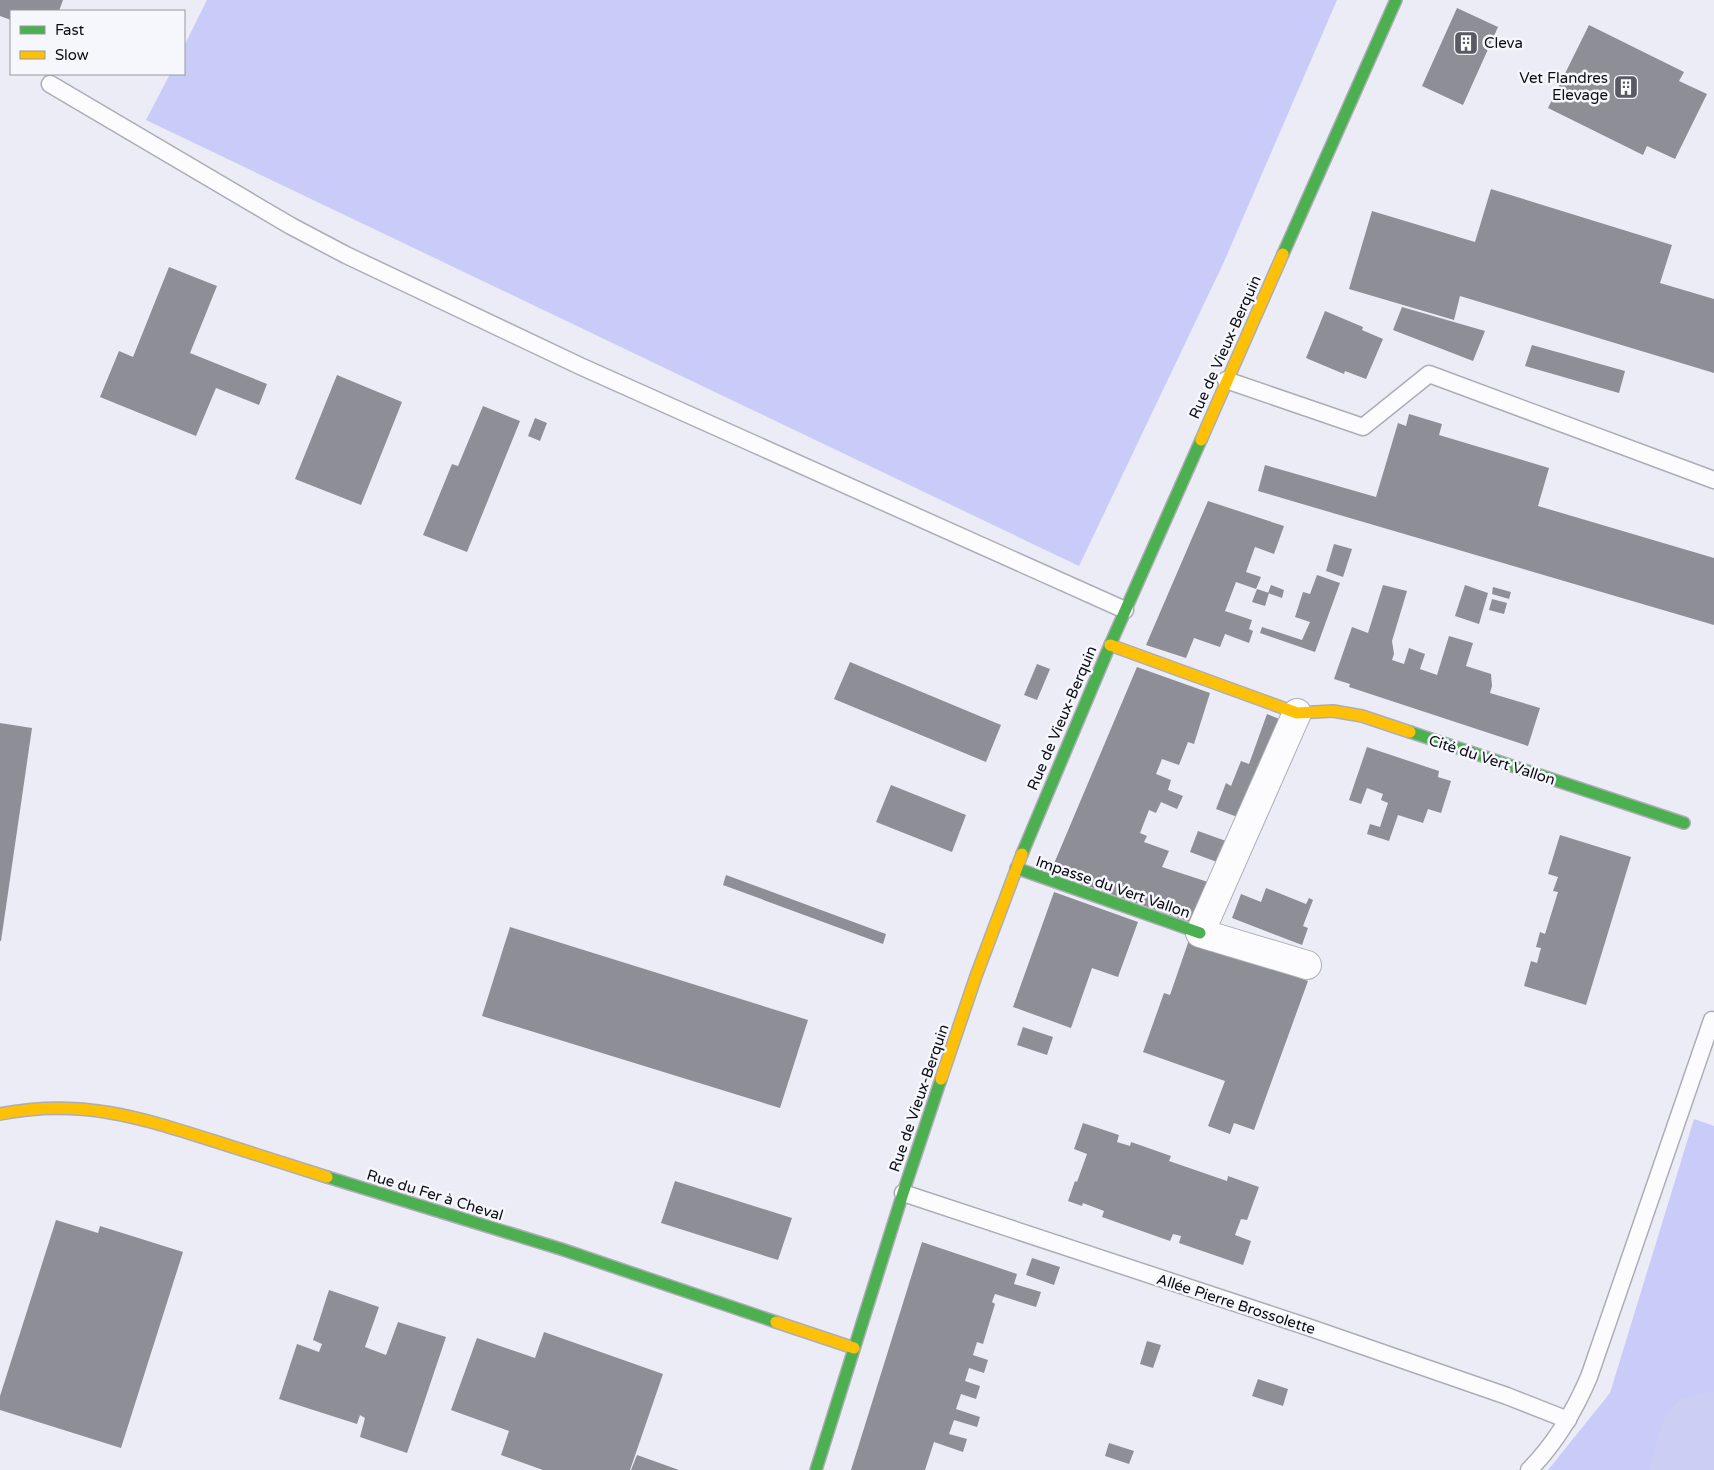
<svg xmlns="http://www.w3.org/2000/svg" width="1714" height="1470" font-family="'Varela Round',sans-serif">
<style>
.green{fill:#c9cbf8}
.water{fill:#cccff3}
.building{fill:#8e8e97}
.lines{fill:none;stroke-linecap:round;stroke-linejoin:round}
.lane-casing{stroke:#adadb7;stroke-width:19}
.street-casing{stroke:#adadb7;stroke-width:30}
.fast-casing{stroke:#adadb7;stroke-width:14}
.slow-casing{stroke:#adadb7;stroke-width:14}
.lane{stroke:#fcfcfe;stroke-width:16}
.street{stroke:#fcfcfe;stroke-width:28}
.fast{stroke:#4caf50;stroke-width:11}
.slow{stroke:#ffc107;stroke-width:11}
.labels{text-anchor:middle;stroke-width:5;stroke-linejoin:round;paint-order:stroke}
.poi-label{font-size:15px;fill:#0b0b14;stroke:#f6f7fd;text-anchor:start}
.street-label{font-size:15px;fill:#0b0b14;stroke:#f6f7fd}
</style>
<rect width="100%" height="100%" fill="#ebecf6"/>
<g class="green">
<polygon points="207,0 1337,0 1223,264 1079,566 146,120 170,74 184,74 184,46"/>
<polygon points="1694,1119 1714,1126 1714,1470 1548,1470 1610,1393"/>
</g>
<polygon class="water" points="1714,1391 1714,1470 1648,1470 1665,1414 1682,1398"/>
<g class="building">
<polygon points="0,0 63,0 59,11 11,11 11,20 0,16"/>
<polygon points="1457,8 1498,27 1463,105 1422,86"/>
<polygon points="1589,25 1684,72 1679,81 1707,94 1675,159 1647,146 1643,155 1548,108"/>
<polygon points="1491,189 1672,245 1660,283 1714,299 1714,373 1460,296 1454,320 1349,289 1372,211 1475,242"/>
<polygon points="169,267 217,286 190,353 267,384 259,405 216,388 196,436 100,397 119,351 133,357"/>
<polygon points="1402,307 1485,331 1473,361 1393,330"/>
<polygon points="1325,311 1363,327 1362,330 1383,339 1366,379 1345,371 1344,374 1306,358"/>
<polygon points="1532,345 1625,371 1619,393 1525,366"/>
<polygon points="337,375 402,402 361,505 295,479"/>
<polygon points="483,406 520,421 467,552 423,535 452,464 458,466"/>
<polygon points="1409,414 1442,424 1439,435 1549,468 1538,506 1714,558 1714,625 1258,491 1265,465 1376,497 1398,423 1406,426"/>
<polygon points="535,418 547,423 540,441 528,436"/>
<polygon points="1208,501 1284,526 1274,554 1255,547 1246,572 1261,577 1256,589 1236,582 1225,611 1252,620 1249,629 1253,631 1249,643 1225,634 1220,647 1194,638 1186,658 1146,645"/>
<polygon points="1334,544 1352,549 1343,577 1326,571"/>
<polygon points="1317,575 1340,583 1315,652 1260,633 1262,627 1302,640 1310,622 1295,617 1303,592 1310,594"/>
<polygon points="1271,585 1284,590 1282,598 1268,593"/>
<polygon points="1383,585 1407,591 1392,641 1394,654 1392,660 1404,664 1409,648 1425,654 1420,669 1437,675 1449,636 1473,643 1466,666 1491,674 1492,686 1490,693 1540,708 1528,746 1349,687 1350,684 1334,679 1352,627 1368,633"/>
<polygon points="1465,585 1488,593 1479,624 1455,616"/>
<polygon points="1493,587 1511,592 1509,599 1492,594"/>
<polygon points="1257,589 1269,593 1265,606 1252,602"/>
<polygon points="1492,599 1507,603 1504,614 1489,610"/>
<polygon points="850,662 1001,725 986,762 834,699"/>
<polygon points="1037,664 1050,669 1037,700 1024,695"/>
<polygon points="1137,667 1210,693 1194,744 1188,742 1179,765 1162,759 1156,774 1171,780 1168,790 1183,796 1177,809 1161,802 1156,813 1149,810 1140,833 1147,836 1144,842 1169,851 1162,867 1211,883 1196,924 1054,874 1053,866"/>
<polygon points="1267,714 1282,720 1240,818 1216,809 1226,783 1231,786 1241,761 1249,764"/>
<polygon points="0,723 32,728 1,941 0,941"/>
<polygon points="1367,747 1439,771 1438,777 1451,781 1441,813 1428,809 1423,823 1398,815 1389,841 1367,834 1370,824 1380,827 1388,803 1381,800 1383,794 1367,788 1361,804 1349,800"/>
<polygon points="891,785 966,815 952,852 876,822"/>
<polygon points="1198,831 1226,841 1217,862 1190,852"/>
<polygon points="1560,835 1631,857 1586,1005 1524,986 1531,961 1537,963 1541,948 1536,947 1540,932 1545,934 1558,892 1553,891 1558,877 1548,874"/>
<polygon points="726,875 886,934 883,944 723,885"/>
<polygon points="1266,888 1306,904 1309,898 1313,900 1303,926 1308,928 1302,945 1232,918 1241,894 1261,902"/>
<polygon points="1054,892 1138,922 1118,977 1092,968 1071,1028 1013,1007"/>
<polygon points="510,927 808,1020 780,1108 482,1016"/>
<polygon points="1189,940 1308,981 1254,1130 1234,1123 1230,1134 1208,1126 1225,1081 1143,1052 1164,993 1170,995"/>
<polygon points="1023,1027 1053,1037 1047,1055 1017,1045"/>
<polygon points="1083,1123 1119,1135 1117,1142 1130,1146 1131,1142 1171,1156 1169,1161 1227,1181 1228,1176 1259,1187 1247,1220 1241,1219 1235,1235 1251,1241 1243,1265 1179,1243 1181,1236 1173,1234 1170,1241 1102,1217 1104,1211 1083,1203 1082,1206 1068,1201 1075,1181 1077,1182 1087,1154 1074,1149"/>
<polygon points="675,1181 792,1218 778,1260 661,1223"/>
<polygon points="56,1220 98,1233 100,1226 183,1252 121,1448 0,1410 0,1396"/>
<polygon points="922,1242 1017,1274 1014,1284 1041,1292 1036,1307 995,1294 992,1302 995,1304 983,1344 977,1342 973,1355 988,1360 984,1373 969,1368 965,1381 980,1386 976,1399 961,1394 956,1409 980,1417 977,1427 954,1420 949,1434 967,1439 963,1452 934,1442 925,1470 851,1470"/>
<polygon points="1032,1258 1060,1267 1054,1285 1026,1275"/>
<polygon points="329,1290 379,1307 365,1347 386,1355 398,1322 446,1337 407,1453 360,1437 365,1418 360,1415 357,1424 279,1399 297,1344 319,1352 322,1344 313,1340"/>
<polygon points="544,1332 663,1374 630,1470 543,1470 501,1455 509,1431 451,1410 477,1338 535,1358"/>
<polygon points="1147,1341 1161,1345 1153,1368 1140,1364"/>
<polygon points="1258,1379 1288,1389 1283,1406 1252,1396"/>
<polygon points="1109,1443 1134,1451 1129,1464 1105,1456"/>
<polygon points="637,1455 679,1470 631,1470"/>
</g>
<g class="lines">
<defs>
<g id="lane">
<polyline points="50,84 291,226 346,255 580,366 1125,610"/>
<polyline points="1226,380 1363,427 1429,374 1714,480"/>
<polyline points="903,1193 1305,1326 1507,1396 1568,1420"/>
<path d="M1529,1470C1556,1443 1574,1412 1589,1377L1712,1020"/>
</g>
<polyline id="street" points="1297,713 1200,933 1307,965"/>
<g id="fast">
<polyline points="1283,254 1396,0"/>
<polyline points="1410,732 1684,823"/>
<polyline points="1022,854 1110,645 1201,440"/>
<polyline points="1016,868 1200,933"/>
<polyline points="327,1177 561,1249 776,1322"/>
<polyline points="816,1470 903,1193 941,1079"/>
</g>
<g id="slow">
<polyline points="1201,440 1283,254"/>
<polyline points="1110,645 1297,713 1333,711 1362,716 1410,732"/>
<polyline points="941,1079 976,976 1022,854"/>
<path d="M0,1114C79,1098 139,1117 214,1141C251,1153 289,1165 327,1177"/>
<polyline points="776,1322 854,1348"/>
</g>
</defs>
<use href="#lane" class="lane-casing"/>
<use href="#street" class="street-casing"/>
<use href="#fast" class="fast-casing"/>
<use href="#slow" class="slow-casing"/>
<use href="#lane" class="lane"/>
<use href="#street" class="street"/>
<use href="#fast" class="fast"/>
<use href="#slow" class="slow"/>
</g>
<defs>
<symbol id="building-square" viewBox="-11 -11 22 22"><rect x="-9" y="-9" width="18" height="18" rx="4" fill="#595a63" stroke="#f6f7fd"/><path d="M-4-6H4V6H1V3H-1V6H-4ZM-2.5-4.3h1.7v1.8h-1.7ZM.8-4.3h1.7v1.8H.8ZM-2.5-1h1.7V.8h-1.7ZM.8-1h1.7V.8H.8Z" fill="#fff"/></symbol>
</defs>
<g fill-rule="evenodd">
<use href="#building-square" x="1452" y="29" width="28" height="28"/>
<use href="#building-square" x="1612" y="73" width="28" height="28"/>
</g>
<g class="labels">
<g class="poi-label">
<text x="1484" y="48">Cleva</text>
<text x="1608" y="83" text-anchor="end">Vet Flandres<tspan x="1608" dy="17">Elevage</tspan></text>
</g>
<g class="street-label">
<text transform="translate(1225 347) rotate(-66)" y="5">Rue de Vieux-Berquin</text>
<text transform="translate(1062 718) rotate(-67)" y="5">Rue de Vieux-Berquin</text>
<text transform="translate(1492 760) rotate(18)" y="5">Cité du Vert Vallon</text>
<text transform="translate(1113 887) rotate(19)" y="5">Impasse du Vert Vallon</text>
<text transform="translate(919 1098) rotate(-71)" y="5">Rue de Vieux-Berquin</text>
<text transform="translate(435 1195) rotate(17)" y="5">Rue du Fer à Cheval</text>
<text transform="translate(1236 1304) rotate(18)" y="5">Allée Pierre Brossolette</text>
</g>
</g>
<rect x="10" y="10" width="175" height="65" fill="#f6f7fd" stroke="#9899a0"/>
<rect x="20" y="26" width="25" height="8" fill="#4caf50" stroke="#9899a0"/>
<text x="55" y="35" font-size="15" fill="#0b0b14">Fast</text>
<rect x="20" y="51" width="25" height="8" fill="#ffc107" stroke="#9899a0"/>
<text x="55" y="60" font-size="15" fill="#0b0b14">Slow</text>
</svg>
